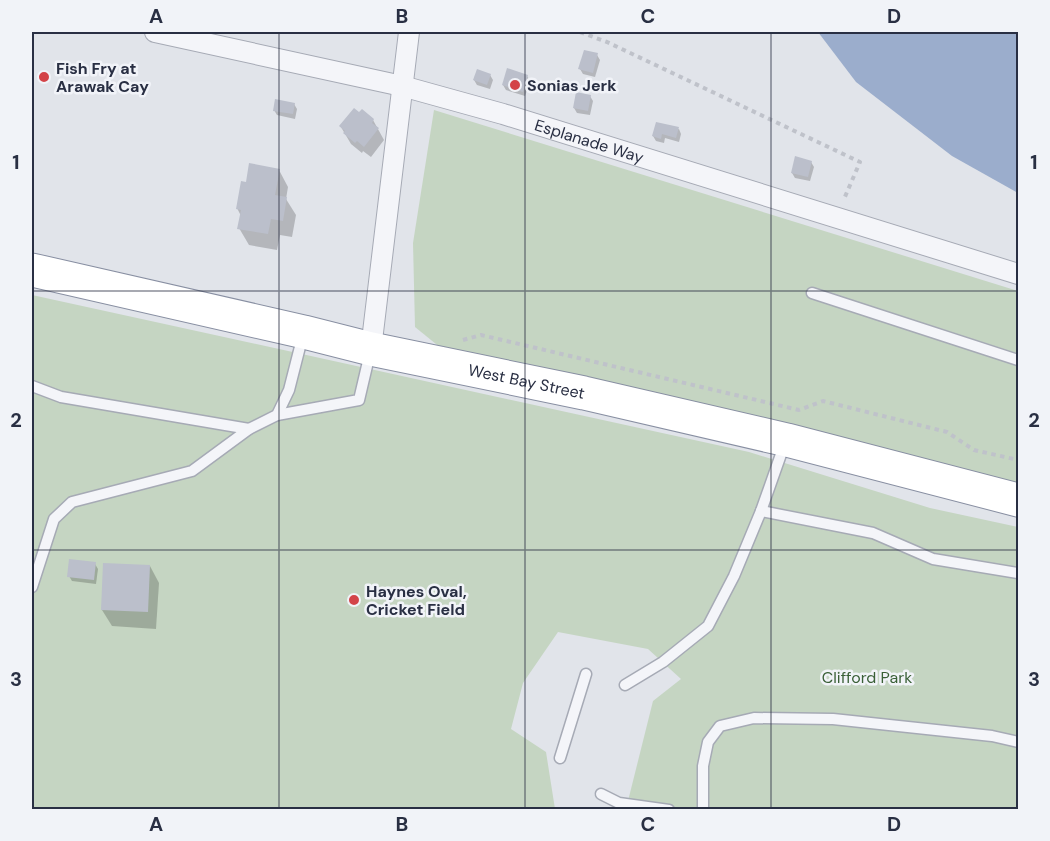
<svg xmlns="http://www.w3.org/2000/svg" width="1050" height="841" font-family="'DM Sans',sans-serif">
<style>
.green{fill:#c5d5c2}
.water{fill:#9badcc}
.shadow{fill:#0003}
.building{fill:#bbbfcb}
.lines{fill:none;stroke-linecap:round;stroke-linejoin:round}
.lane-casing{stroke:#a6aab5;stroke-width:13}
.street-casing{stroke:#a6aab5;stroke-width:22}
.highway-casing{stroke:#888fa2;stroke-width:35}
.path{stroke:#bfc2ca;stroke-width:4;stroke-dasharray:4.5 4.5;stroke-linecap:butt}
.lane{stroke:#f4f5f9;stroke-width:10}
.street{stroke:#f4f5f9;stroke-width:20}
.highway{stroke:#fff;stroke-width:33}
.grid{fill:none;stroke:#292f43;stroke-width:1.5;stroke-opacity:0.55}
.poi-dot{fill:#d34348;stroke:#f1f3f8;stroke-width:2}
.labels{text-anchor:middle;stroke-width:5;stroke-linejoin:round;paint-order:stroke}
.poi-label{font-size:16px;font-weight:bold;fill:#292f43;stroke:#f1f3f8;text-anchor:start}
.street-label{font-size:16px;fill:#292f43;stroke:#f1f3f8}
.park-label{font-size:16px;fill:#395f36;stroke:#f1f3f8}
.neatline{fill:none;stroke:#292f43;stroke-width:2}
.grid-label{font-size:20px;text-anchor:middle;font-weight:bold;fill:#292f43}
</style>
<rect width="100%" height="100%" fill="#e1e4ea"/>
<g class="green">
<polygon points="434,110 1018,291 1018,489 447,353 415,327 413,243"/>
<polygon points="32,295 749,452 930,508 1018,527 1018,809 626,809 653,701 681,679 648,649 558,632 523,683 511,729 546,752 555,809 32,810"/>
</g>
<polygon class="water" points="818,32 1018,32 1018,193 952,156 856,82"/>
<g class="shadow">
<polygon points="597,55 600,60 595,77 583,74 580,69"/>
<polygon points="490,75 493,80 490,89 477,85 474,80"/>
<polygon points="527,76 530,81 525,96 506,90 503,85"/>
<polygon points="590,96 593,101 590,115 577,113 574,108"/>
<polygon points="294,104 297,109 295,119 277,115 274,110"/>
<polygon points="373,120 384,140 371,157 363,151 362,153 351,144 341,127"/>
<polygon points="679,129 681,134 679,142 665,138 664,143 656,141 653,136"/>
<polygon points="811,162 814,167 810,181 795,178 792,173"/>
<polygon points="279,170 288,187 286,199 296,215 292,237 280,235 277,250 249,245 239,228 241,216 237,208 247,184"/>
<polygon points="95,564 98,569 96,584 72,581 69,576"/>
<polygon points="150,566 159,583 156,629 112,626 102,610"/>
</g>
<g class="building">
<polygon points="584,50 598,53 593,73 578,69"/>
<polygon points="507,68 528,75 523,92 502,85"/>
<polygon points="477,69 491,74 487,85 473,80"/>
<polygon points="576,92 591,95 588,111 573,108"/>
<polygon points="275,99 295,103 293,114 273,111"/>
<polygon points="354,108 359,112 362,109 374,119 372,123 379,128 364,147 357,141 355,143 343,133 345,131 339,126"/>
<polygon points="656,122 679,127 676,138 662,134 661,139 652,136"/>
<polygon points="795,156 812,161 808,177 791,173"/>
<polygon points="249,163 280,169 275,195 287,197 283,221 271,219 268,234 237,229 241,210 236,209 241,181 246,182"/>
<polygon points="69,559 96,562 94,580 67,577"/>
<polygon points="103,563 150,565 148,612 101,610"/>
</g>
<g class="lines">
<defs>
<g id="lane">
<polyline points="812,293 1018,360"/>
<polyline points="32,386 61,397 249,429"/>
<polyline points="277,415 359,400 370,353"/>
<polyline points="761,511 873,533 933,559 1018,573"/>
<polyline points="32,587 54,519 72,502 192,471 249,429 277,415 289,390 303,335"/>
<polyline points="625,685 663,662 708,626 734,576 761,511 785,443"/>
<polyline points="560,758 586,674"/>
<polyline points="601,794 619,803 669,810"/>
<polyline points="703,810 703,766 708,742 720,726 754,718 833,719 992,736 1018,742"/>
</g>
<g id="street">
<path id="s1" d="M155,32L402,86L503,114L1018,274"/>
<polyline points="371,349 409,32"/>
</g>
<g id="highway">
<path id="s2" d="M32,270L304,332L371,349L584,393L787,440L1018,500"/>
</g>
</defs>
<use href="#lane" class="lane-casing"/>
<use href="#street" class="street-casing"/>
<use href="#highway" class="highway-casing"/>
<g class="path">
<polyline points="580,32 607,42 860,162 844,199"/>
<polyline points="463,340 481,335 799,410 823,401 947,432 974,450 1018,460"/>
</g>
<use href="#lane" class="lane"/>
<use href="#street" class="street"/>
<use href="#highway" class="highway"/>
</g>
<path class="grid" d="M279,32V810M525,32V810M771,32V810M32,291H1018M32,550H1018"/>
<g class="poi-dot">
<circle cx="44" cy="77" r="6"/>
<circle cx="515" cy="85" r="6"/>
<circle cx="354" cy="600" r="6"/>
</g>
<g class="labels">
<g class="poi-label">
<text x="56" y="74">Fish Fry at<tspan x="56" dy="18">Arawak Cay</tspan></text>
<text x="527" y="91">Sonias Jerk</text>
<text x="366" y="597">Haynes Oval,<tspan x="366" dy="18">Cricket Field</tspan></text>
</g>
<g class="street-label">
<text dy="6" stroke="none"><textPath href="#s1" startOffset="448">Esplanade Way</textPath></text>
<text dy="6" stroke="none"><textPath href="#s2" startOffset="507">West Bay Street</textPath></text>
</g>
<g class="park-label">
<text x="867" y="683">Clifford Park</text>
</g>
</g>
<rect width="1050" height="841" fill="none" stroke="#f1f3f8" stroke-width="66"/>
<rect x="33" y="33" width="984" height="775" class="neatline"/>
<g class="grid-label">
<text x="156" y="23">A</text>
<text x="402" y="23">B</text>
<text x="648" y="23">C</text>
<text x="894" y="23">D</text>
<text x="16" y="169">1</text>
<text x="1034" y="169">1</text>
<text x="16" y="427">2</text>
<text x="1034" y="427">2</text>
<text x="16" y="686">3</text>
<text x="1034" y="686">3</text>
<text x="156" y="831">A</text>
<text x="402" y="831">B</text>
<text x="648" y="831">C</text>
<text x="894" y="831">D</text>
</g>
</svg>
